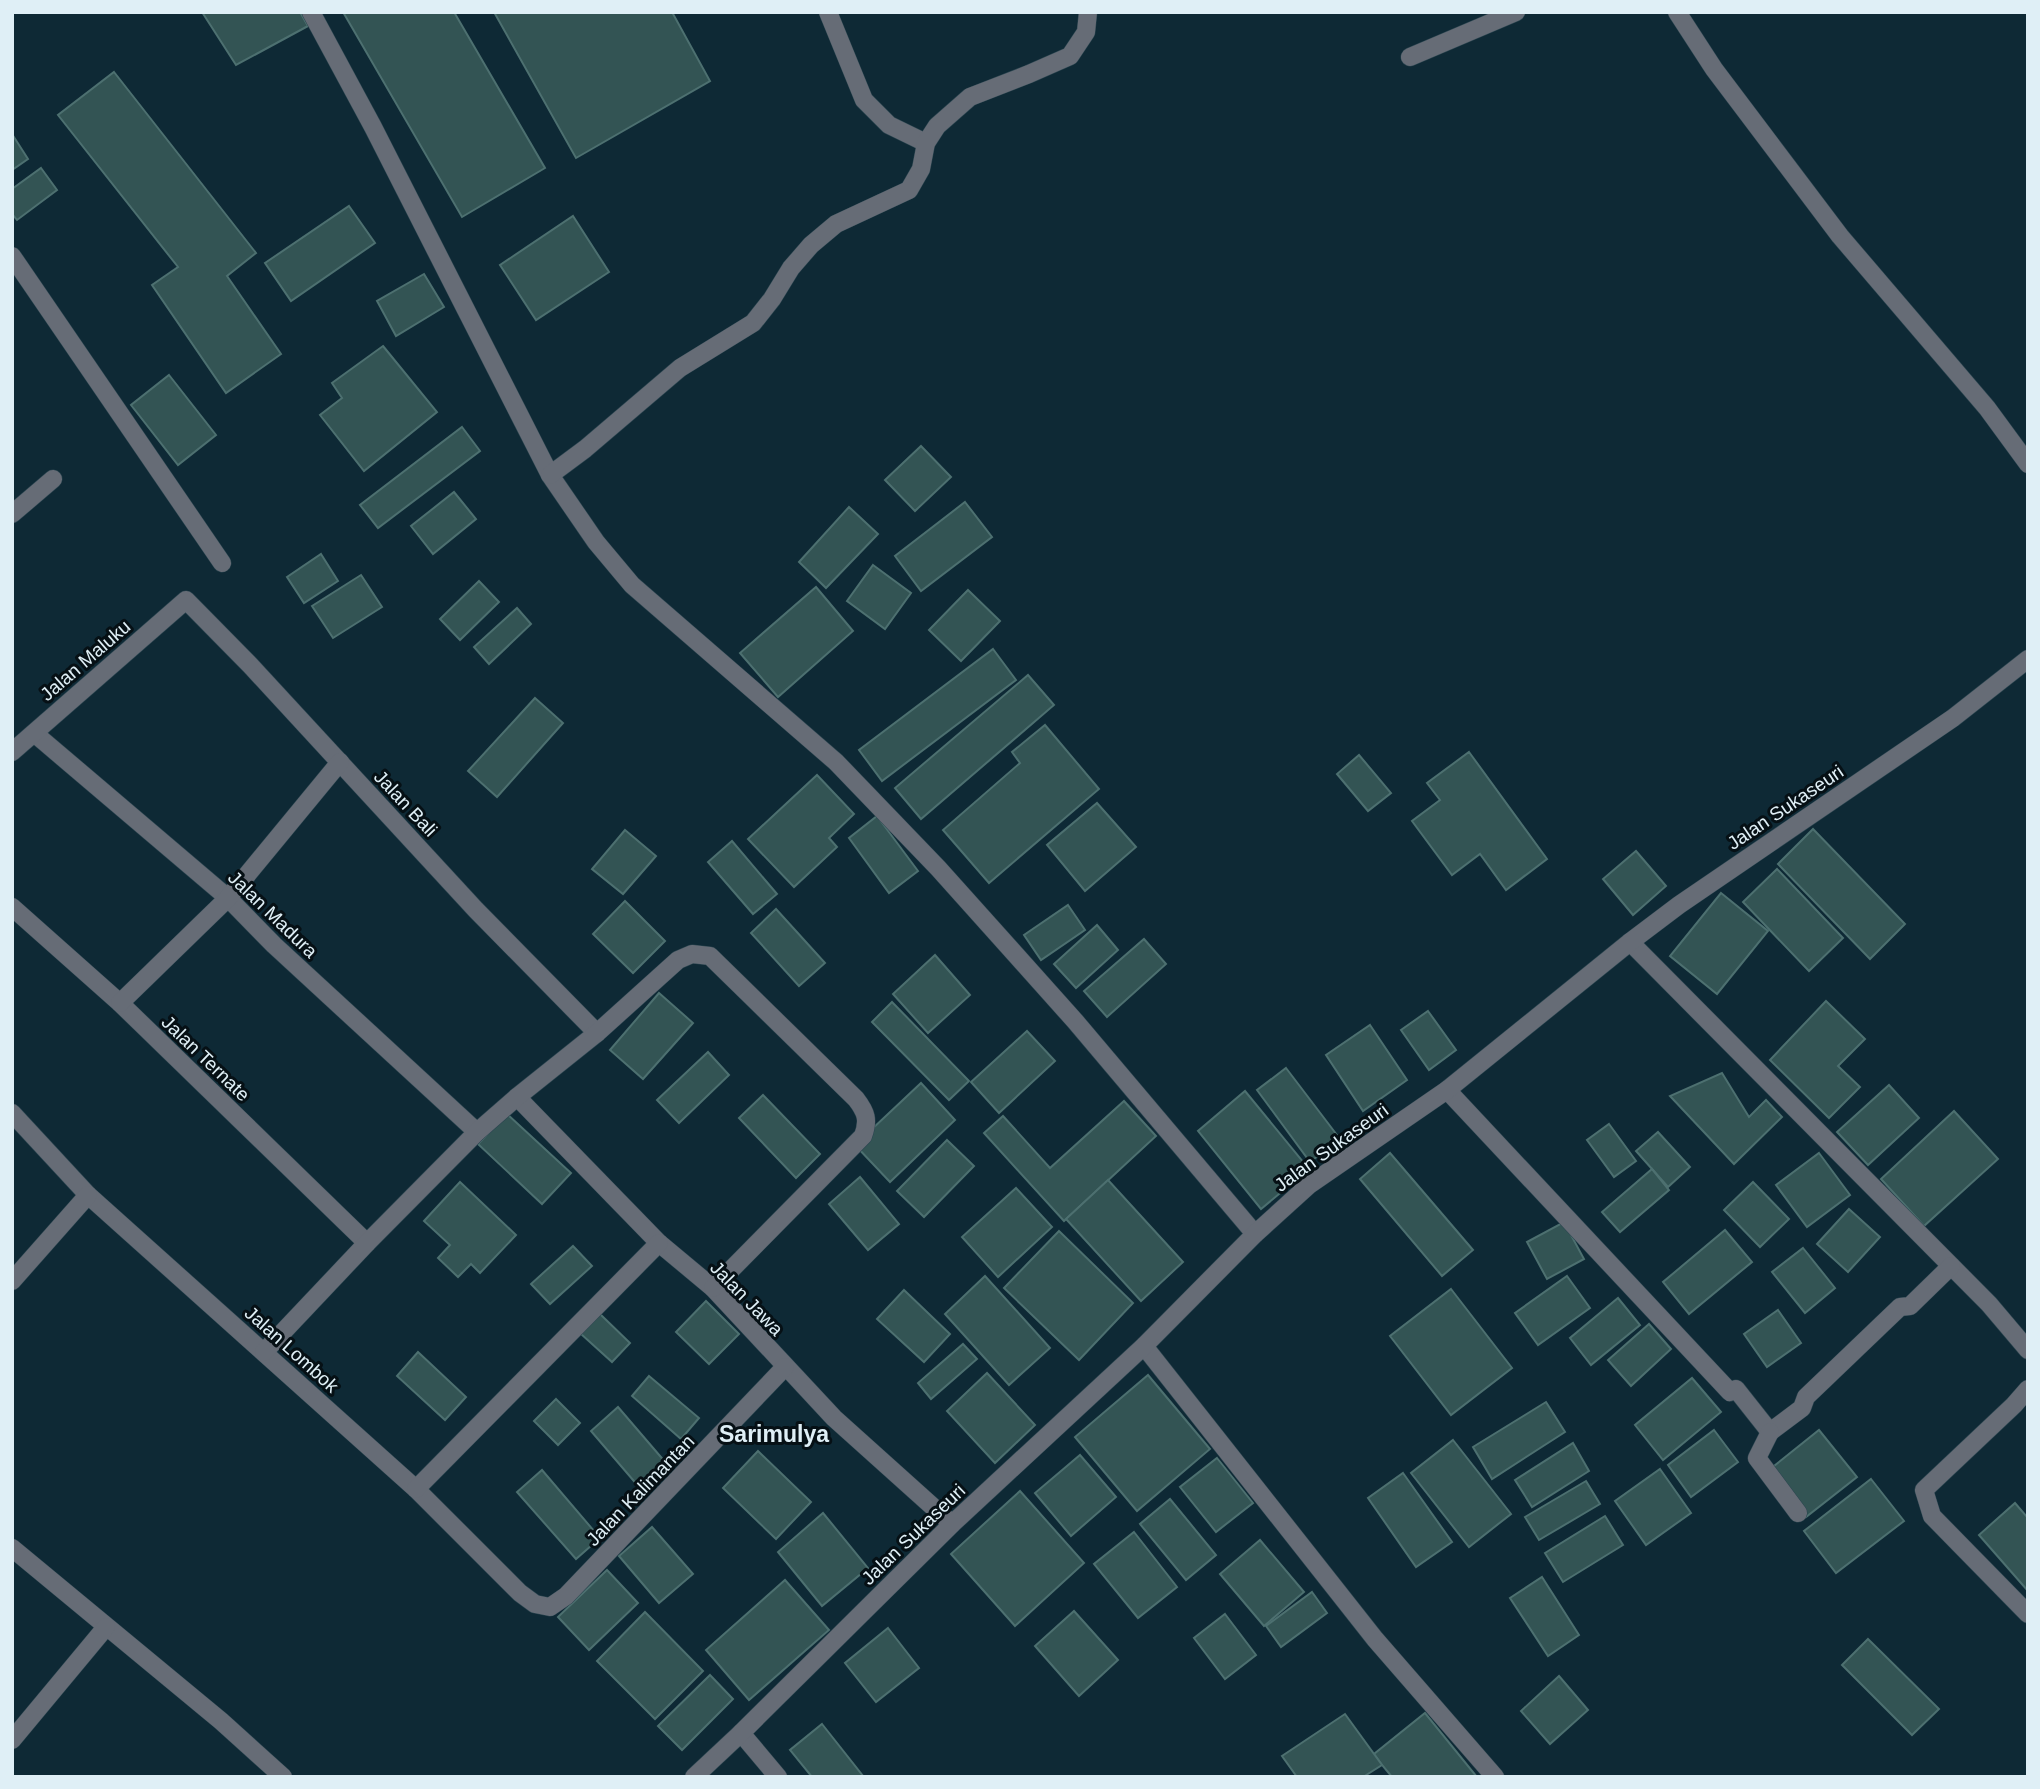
<svg xmlns="http://www.w3.org/2000/svg" width="2040" height="1789" font-family="Helvetica,sans-serif">
<style>
.building{fill:#335454;stroke:#4d7070;stroke-width:2}
.lines{fill:none;stroke-linecap:round;stroke-linejoin:round}
.lane-casing{stroke:#2b4550;stroke-width:19}
.street-casing{stroke:#2b4550;stroke-width:19}
.lane{stroke:#666c76;stroke-width:18}
.street{stroke:#666c76;stroke-width:18}
.labels{text-anchor:middle;stroke-width:6;stroke-linejoin:round;paint-order:stroke}
.street-label{font-size:19px;fill:#dfeff6;stroke:#061015}
.quarter-label{font-size:23px;font-weight:bold;fill:#dfeff6;stroke:#061015}
</style>
<rect width="100%" height="100%" fill="#0e2935"/>
<g class="building">
<polygon points="202,12 300,12 308,26 236,65"/>
<polygon points="343,12 454,12 545,168 462,217"/>
<polygon points="494,12 672,12 710,81 576,158"/>
<polygon points="114,72 256,253 227,276 281,354 226,393 152,285 178,267 58,115"/>
<polygon points="12,134 28,159 12,170"/>
<polygon points="41,168 57,190 17,220 12,214 12,189"/>
<polygon points="349,206 375,243 291,301 265,263"/>
<polygon points="573,216 609,272 536,320 500,265"/>
<polygon points="424,274 444,307 396,336 377,301"/>
<polygon points="383,346 437,412 364,471 320,415 342,398 332,383"/>
<polygon points="169,375 216,435 178,465 131,405"/>
<polygon points="462,427 480,451 378,528 360,505"/>
<polygon points="921,446 951,477 915,511 885,480"/>
<polygon points="454,492 476,519 433,554 411,526"/>
<polygon points="965,502 992,537 921,591 895,556"/>
<polygon points="849,507 878,534 826,588 799,562"/>
<polygon points="321,554 338,581 304,603 287,577"/>
<polygon points="873,565 911,593 885,629 847,601"/>
<polygon points="361,575 382,607 333,638 312,606"/>
<polygon points="479,581 499,602 460,640 440,619"/>
<polygon points="816,587 853,631 778,697 740,653"/>
<polygon points="968,590 1000,621 961,661 929,630"/>
<polygon points="517,608 531,624 489,664 474,647"/>
<polygon points="993,649 1016,680 882,781 859,750"/>
<polygon points="1028,675 1054,705 921,819 895,788"/>
<polygon points="535,698 563,723 497,797 468,771"/>
<polygon points="1045,725 1099,789 989,883 943,830 1020,763 1012,752"/>
<polygon points="1469,752 1547,859 1506,890 1480,854 1452,875 1412,821 1440,800 1427,783"/>
<polygon points="1359,755 1391,793 1368,811 1337,774"/>
<polygon points="817,775 854,814 829,838 837,847 794,887 748,839"/>
<polygon points="1097,803 1136,847 1085,891 1047,845"/>
<polygon points="877,816 918,871 889,893 849,838"/>
<polygon points="1813,829 1905,924 1870,959 1778,864"/>
<polygon points="625,830 656,856 623,894 592,869"/>
<polygon points="732,841 777,894 753,914 708,862"/>
<polygon points="1636,851 1666,886 1633,915 1603,879"/>
<polygon points="1777,869 1843,938 1809,971 1743,902"/>
<polygon points="1721,893 1768,931 1717,994 1670,956"/>
<polygon points="625,901 665,941 633,973 593,934"/>
<polygon points="1068,905 1085,930 1041,960 1024,935"/>
<polygon points="776,909 825,963 799,986 751,933"/>
<polygon points="1097,925 1118,950 1076,988 1054,964"/>
<polygon points="1144,939 1166,964 1107,1017 1084,991"/>
<polygon points="935,955 970,995 928,1033 893,994"/>
<polygon points="659,993 693,1023 643,1079 610,1050"/>
<polygon points="1826,1001 1865,1039 1838,1066 1860,1087 1829,1118 1770,1060"/>
<polygon points="892,1002 969,1081 949,1100 872,1022"/>
<polygon points="1428,1011 1456,1050 1429,1070 1401,1030"/>
<polygon points="1370,1025 1407,1080 1363,1111 1326,1055"/>
<polygon points="1027,1031 1055,1061 999,1113 971,1082"/>
<polygon points="708,1052 729,1075 679,1123 657,1100"/>
<polygon points="1286,1068 1340,1139 1310,1162 1257,1090"/>
<polygon points="1722,1073 1749,1117 1766,1100 1782,1117 1734,1164 1670,1096"/>
<polygon points="921,1083 955,1120 890,1182 855,1145"/>
<polygon points="1889,1085 1919,1118 1868,1165 1837,1132"/>
<polygon points="1245,1091 1309,1169 1261,1209 1198,1131"/>
<polygon points="763,1095 820,1154 796,1178 739,1118"/>
<polygon points="1124,1101 1156,1136 1064,1221 984,1133 1003,1116 1050,1168"/>
<polygon points="1954,1111 1998,1159 1924,1226 1881,1179"/>
<polygon points="507,1114 571,1173 542,1204 478,1144"/>
<polygon points="1609,1124 1636,1161 1614,1177 1587,1140"/>
<polygon points="1658,1132 1690,1167 1668,1187 1636,1151"/>
<polygon points="947,1140 974,1166 924,1217 897,1191"/>
<polygon points="1390,1153 1473,1250 1442,1276 1360,1179"/>
<polygon points="1819,1153 1850,1195 1807,1227 1776,1185"/>
<polygon points="1652,1169 1669,1190 1620,1232 1602,1212"/>
<polygon points="860,1177 899,1224 868,1250 829,1204"/>
<polygon points="1108,1180 1183,1262 1141,1301 1066,1219"/>
<polygon points="460,1182 516,1235 480,1273 471,1264 458,1277 438,1258 450,1245 424,1221"/>
<polygon points="1753,1182 1789,1219 1760,1247 1724,1210"/>
<polygon points="1016,1188 1052,1227 998,1277 962,1237"/>
<polygon points="1849,1209 1880,1237 1848,1272 1817,1244"/>
<polygon points="1564,1222 1584,1259 1547,1279 1527,1242"/>
<polygon points="1725,1230 1752,1262 1689,1314 1663,1282"/>
<polygon points="1059,1231 1133,1303 1079,1360 1004,1288"/>
<polygon points="573,1246 592,1266 550,1304 531,1284"/>
<polygon points="1803,1248 1835,1288 1805,1313 1772,1272"/>
<polygon points="985,1276 1050,1348 1009,1385 945,1314"/>
<polygon points="1567,1276 1590,1308 1538,1345 1515,1313"/>
<polygon points="1451,1289 1512,1368 1451,1415 1390,1336"/>
<polygon points="904,1290 950,1334 924,1362 877,1319"/>
<polygon points="1618,1298 1640,1325 1591,1365 1570,1338"/>
<polygon points="706,1301 739,1334 709,1364 676,1332"/>
<polygon points="1778,1310 1801,1343 1767,1367 1744,1334"/>
<polygon points="600,1314 630,1343 612,1362 581,1334"/>
<polygon points="1649,1324 1671,1349 1631,1386 1608,1360"/>
<polygon points="963,1344 977,1359 931,1399 918,1383"/>
<polygon points="418,1352 466,1397 445,1420 397,1376"/>
<polygon points="987,1373 1035,1425 995,1463 947,1411"/>
<polygon points="1148,1375 1210,1449 1137,1511 1075,1437"/>
<polygon points="649,1376 699,1418 681,1439 632,1396"/>
<polygon points="1692,1378 1721,1412 1663,1460 1635,1425"/>
<polygon points="556,1399 580,1423 558,1445 534,1421"/>
<polygon points="1546,1402 1565,1432 1492,1479 1473,1447"/>
<polygon points="618,1407 666,1463 639,1487 591,1431"/>
<polygon points="1714,1430 1738,1462 1691,1497 1668,1465"/>
<polygon points="1819,1430 1857,1477 1806,1517 1769,1470"/>
<polygon points="1453,1440 1511,1514 1469,1547 1411,1473"/>
<polygon points="1573,1443 1589,1471 1532,1507 1515,1480"/>
<polygon points="758,1451 811,1502 776,1539 723,1488"/>
<polygon points="1080,1455 1116,1497 1071,1536 1035,1493"/>
<polygon points="1217,1458 1253,1503 1216,1532 1180,1487"/>
<polygon points="1660,1469 1691,1513 1646,1545 1615,1501"/>
<polygon points="542,1470 600,1538 576,1559 517,1492"/>
<polygon points="1403,1473 1452,1542 1416,1567 1368,1498"/>
<polygon points="1871,1479 1904,1521 1836,1573 1804,1531"/>
<polygon points="1586,1481 1600,1504 1539,1540 1525,1517"/>
<polygon points="1020,1491 1084,1563 1015,1626 951,1554"/>
<polygon points="1170,1499 1216,1555 1186,1580 1140,1524"/>
<polygon points="2015,1503 2028,1518 2028,1591 1979,1535"/>
<polygon points="823,1513 868,1568 822,1606 778,1552"/>
<polygon points="1605,1516 1623,1545 1563,1582 1545,1553"/>
<polygon points="652,1527 693,1574 659,1603 619,1556"/>
<polygon points="1134,1532 1177,1587 1138,1618 1094,1564"/>
<polygon points="1260,1540 1304,1592 1264,1626 1220,1574"/>
<polygon points="607,1570 638,1603 589,1650 558,1617"/>
<polygon points="1542,1577 1579,1635 1548,1656 1510,1598"/>
<polygon points="785,1580 829,1630 749,1700 706,1650"/>
<polygon points="1312,1592 1327,1613 1281,1647 1266,1626"/>
<polygon points="1074,1611 1118,1660 1079,1696 1035,1646"/>
<polygon points="645,1612 703,1671 655,1719 597,1661"/>
<polygon points="1225,1614 1256,1655 1225,1679 1194,1638"/>
<polygon points="888,1628 919,1668 876,1702 845,1663"/>
<polygon points="1868,1639 1939,1709 1912,1735 1842,1665"/>
<polygon points="710,1675 733,1699 682,1750 658,1726"/>
<polygon points="1559,1676 1588,1710 1550,1744 1521,1711"/>
<polygon points="1425,1713 1477,1777 1392,1777 1382,1765 1374,1754"/>
<polygon points="1345,1714 1382,1765 1363,1777 1297,1777 1282,1756"/>
<polygon points="822,1724 863,1776 862,1777 812,1777 790,1750"/>
</g>
<g class="lines">
<defs>
<polyline id="lane" points="12,256 222,563"/>
<g id="street">
<polyline points="311,12 373,127 550,475 596,542 632,585 836,762 938,868 1075,1021 1255,1234"/>
<polyline points="828,12 864,100 889,125 926,143"/>
<polyline points="1677,12 1714,69 1840,236 1987,408 2028,464"/>
<polyline points="1410,57 1516,12"/>
<polyline points="550,475 585,449 680,368 753,323 772,299 791,268 811,245 836,224 909,190 921,169 926,143 937,126 970,97 1029,74 1070,56 1086,32 1088,12"/>
<polyline points="12,514 53,479"/>
<polyline points="34,733 228,898 274,945 477,1132"/>
<polyline points="12,752 186,600 250,665 476,910 597,1033"/>
<polyline points="12,907 120,1003 367,1243"/>
<polyline points="1630,942 1989,1304 2028,1350"/>
<polyline points="120,1003 228,898 340,762"/>
<polyline points="1447,1090 1730,1392 1736,1389 1770,1432 1802,1408 1806,1397 1900,1307 1910,1306 1951,1266"/>
<polyline points="517,1097 659,1243 713,1288 834,1418 952,1524"/>
<polyline points="12,1113 88,1195 416,1489 520,1593 535,1604 550,1607 566,1596 785,1367"/>
<polyline points="12,1281 88,1195"/>
<polyline points="1144,1346 1375,1639 1495,1777"/>
<path d="M264,1352L367,1243L477,1132L517,1097L597,1033L678,960L692,954L710,956L856,1099C866,1112 869,1120 863,1136L713,1288"/>
<polyline points="2028,1389 2014,1405 1924,1490 1932,1516 2028,1614"/>
<polyline points="1770,1432 1757,1458 1798,1513"/>
<polyline points="416,1489 659,1243"/>
<polyline points="12,1548 221,1721 283,1777"/>
<polyline points="741,1733 778,1777"/>
<polyline points="12,1740 106,1627"/>
<polyline points="694,1777 741,1733 952,1524 1144,1346 1255,1234 1309,1185 1447,1090 1630,942 1679,905 1953,718 2028,659"/>
</g>
</defs>
<use href="#lane" class="lane-casing"/>
<use href="#street" class="street-casing"/>
<use href="#lane" class="lane"/>
<use href="#street" class="street"/>
</g>
<g class="labels">
<g class="street-label">
<text transform="translate(85 660) rotate(-41)" y="7">Jalan Maluku</text>
<text transform="translate(406 803) rotate(47)" y="7">Jalan Bali</text>
<text transform="translate(1785 807) rotate(-34)" y="7">Jalan Sukaseuri</text>
<text transform="translate(273 914) rotate(44)" y="7">Jalan Madura</text>
<text transform="translate(206 1058) rotate(44)" y="7">Jalan Ternate</text>
<text transform="translate(1331 1147) rotate(-36)" y="7">Jalan Sukaseuri</text>
<text transform="translate(747 1298) rotate(46)" y="7">Jalan Jawa</text>
<text transform="translate(292 1349) rotate(42)" y="7">Jalan Lombok</text>
<text transform="translate(640 1490) rotate(-46)" y="7">Jalan Kalimantan</text>
<text transform="translate(913 1534) rotate(-44)" y="7">Jalan Sukaseuri</text>
</g>
<g class="quarter-label">
<text x="774" y="1442">Sarimulya</text>
</g>
</g>
<rect width="2040" height="1789" fill="none" stroke="#dfeff6" stroke-width="28"/>
</svg>
